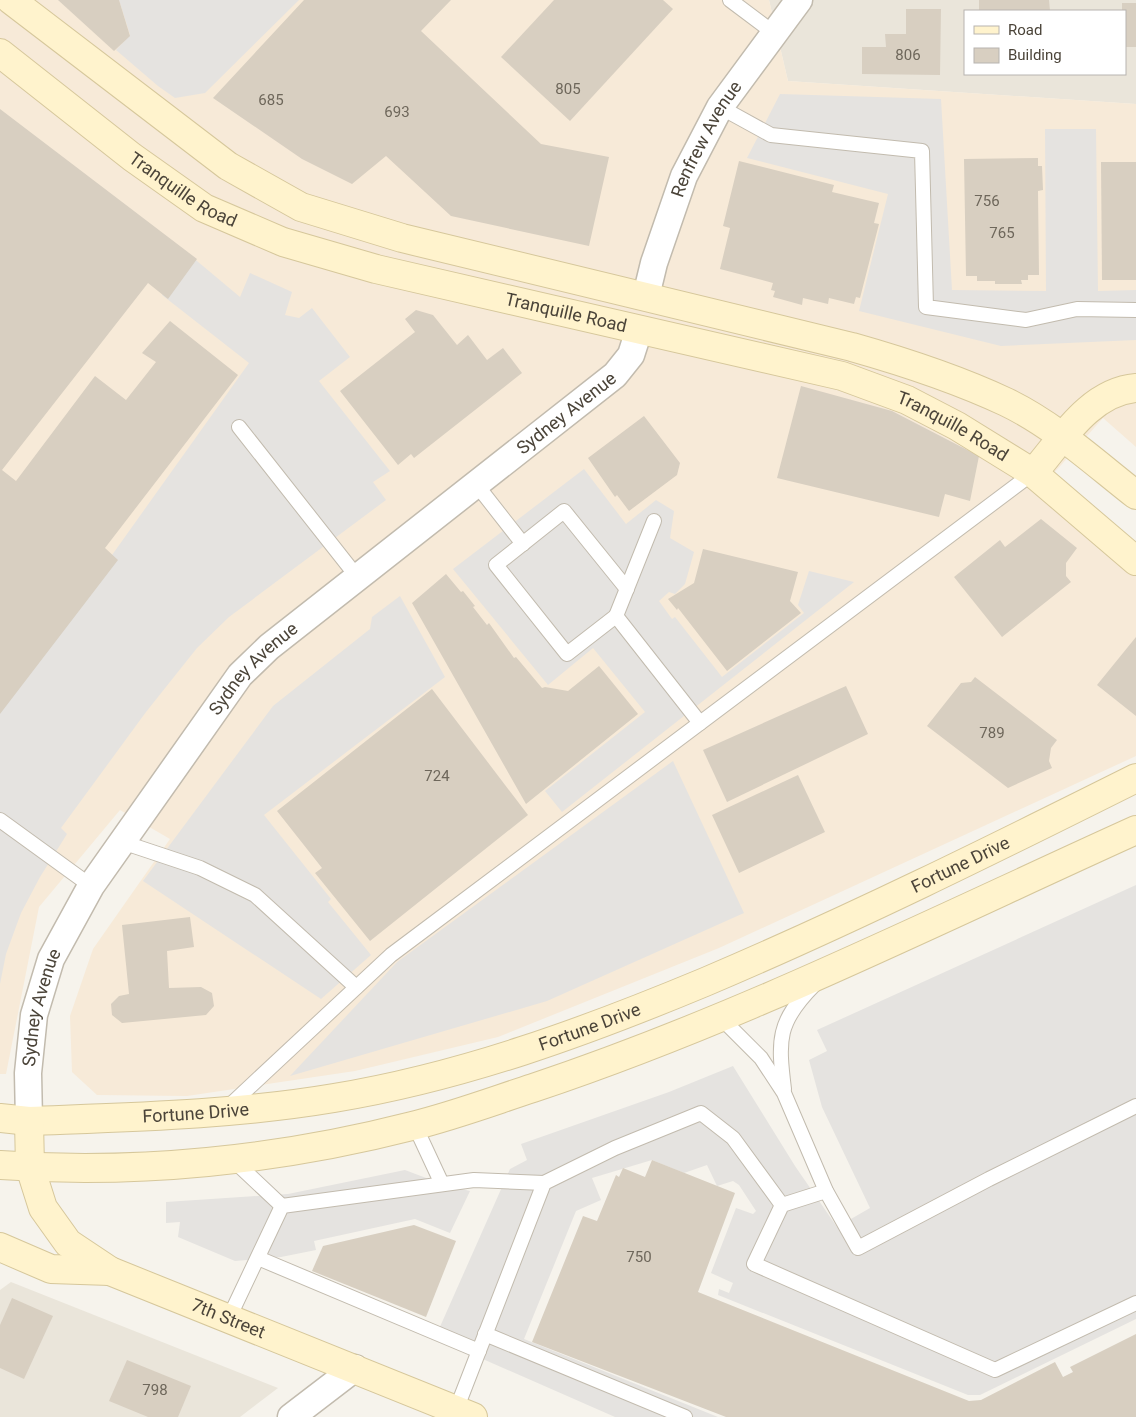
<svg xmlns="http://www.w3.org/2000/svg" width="1136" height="1417" font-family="Roboto,sans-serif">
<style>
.residential{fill:#eae5da;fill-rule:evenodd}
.commercial{fill:#f7ead8}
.parking{fill:#e5e3e0}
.building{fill:#d8cfc1}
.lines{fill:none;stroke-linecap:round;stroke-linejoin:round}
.lane-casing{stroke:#c2bbae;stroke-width:16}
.street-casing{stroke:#c2bbae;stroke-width:29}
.secondary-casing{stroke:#d6c79b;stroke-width:30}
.lane{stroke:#fff;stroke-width:14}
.street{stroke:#fff;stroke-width:26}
.secondary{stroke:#fff3cd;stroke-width:28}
.labels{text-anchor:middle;stroke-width:4;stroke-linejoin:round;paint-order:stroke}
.number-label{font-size:15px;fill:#6e675b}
.street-label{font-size:18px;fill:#4b4439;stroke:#fff}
</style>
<rect width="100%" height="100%" fill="#f6f3ec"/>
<g class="residential">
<path d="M769,0H1136V104L788,81ZM965,11H1125V74H965Z"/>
<polygon points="11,1282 278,1388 240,1417 0,1417 0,1290"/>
</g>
<polygon class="commercial" points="0,0 769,0 788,81 1136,104 1136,447 1103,418 1038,491 1136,573 1136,756 719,948 498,1037 355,1071 187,1096 97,1095 72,1072 70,1016 93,949 170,839 120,810 39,907 6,1074 0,1074"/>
<g class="parking">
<polygon points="119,0 299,0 205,93 175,98 158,86 116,50 130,35"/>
<polygon points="780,94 941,99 952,290 1046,291 1045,129 1096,129 1098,291 1136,290 1136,340 1001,346 859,311 888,194 747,158"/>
<polygon points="191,256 240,297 250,273 292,292 285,315 299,318 312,308 350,357 319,381 390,471 373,482 386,500 229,617 197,648 146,712 61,828 67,834 40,877 21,913 6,954 0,984 0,712 249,363 162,295"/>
<polygon points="584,469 626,524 656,500 674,511 670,538 694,552 685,584 675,594 669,592 659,601 672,619 675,617 722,677 804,613 798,605 809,571 854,582 562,812 545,791 645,712 593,648 548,685 453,569"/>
<polygon points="400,596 445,677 264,815 331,899 328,902 371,955 321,999 143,881 273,706 370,629 372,617"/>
<polygon points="673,761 744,913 547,1001 290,1076 397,962"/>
<polygon points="1136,885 1136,1319 980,1395 968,1395 718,1295 719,1289 729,1293 733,1283 711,1273 736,1208 753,1214 756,1211 739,1185 733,1181 717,1186 707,1165 684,1173 652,1160 592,1178 601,1200 576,1211 524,1339 718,1417 615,1417 435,1338 510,1169 527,1160 521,1144 669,1092 733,1066 795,1166 837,1227 870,1208 822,1107 809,1060 827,1051 817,1030"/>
<polygon points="405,1170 442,1184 470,1191 450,1233 415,1219 314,1241 316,1250 281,1257 235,1261 178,1237 180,1222 166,1223 166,1202 288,1194"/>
</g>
<g class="building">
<polygon points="58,0 119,0 130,36 114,51"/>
<polygon points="304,0 451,0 421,31 541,144 609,157 589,246 451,216 386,156 352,184 302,159 213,98"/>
<polygon points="554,0 663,0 673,9 570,121 501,57"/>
<polygon points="979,0 1049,0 1050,11 979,11"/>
<polygon points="1122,3 1136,3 1136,47 1125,47 1125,11 1122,11"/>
<polygon points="906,9 941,9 940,75 862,74 862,47 886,47 885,34 906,34"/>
<polygon points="0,109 197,259 168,299 148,283 2,470 16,481 95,376 126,400 156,362 142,353 170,321 238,375 105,548 118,560 0,714"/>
<polygon points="1038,158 1038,166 1042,166 1043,190 1038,191 1039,275 1028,275 1028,280 1021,280 1022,284 995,284 995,281 977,281 977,276 966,276 964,159"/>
<polygon points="739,161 834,185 832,192 879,203 874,223 879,224 860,298 856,297 854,304 829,298 828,304 803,298 802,305 773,297 775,291 771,290 773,283 720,269 730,228 723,226"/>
<polygon points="1101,162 1136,162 1136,280 1102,280"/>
<polygon points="416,310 433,315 457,345 468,335 487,360 503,348 522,373 414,458 411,454 398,465 340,391 415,332 405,319"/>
<polygon points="801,386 892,411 979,456 970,501 945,494 939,517 777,478"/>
<polygon points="644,416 680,463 677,475 629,511 617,495 615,497 588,458"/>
<polygon points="1041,519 1077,548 1066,563 1066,576 1071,582 1002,637 954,577 1000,540 1005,547"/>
<polygon points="703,549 798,572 790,601 801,613 727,671 678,608 677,610 668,599 694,583"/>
<polygon points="446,574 461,592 463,591 475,606 473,607 487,625 489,623 514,658 516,657 542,688 545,687 568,691 599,666 638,714 526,804 412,603"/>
<polygon points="1136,637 1136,716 1097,685"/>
<polygon points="975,677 1057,740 1051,748 1049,761 1052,768 1008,788 927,726 961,683 971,682"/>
<polygon points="846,686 868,734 727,802 703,750"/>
<polygon points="432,689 528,815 370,941 315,873 322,868 277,811"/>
<polygon points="798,775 825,832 739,873 712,815"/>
<polygon points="190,917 194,947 167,951 169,988 201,987 212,993 214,1006 206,1015 122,1023 112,1015 111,1004 119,996 129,994 122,925"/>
<polygon points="652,1160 735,1193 698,1292 969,1401 981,1400 1055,1362 1063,1377 1073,1372 1070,1367 1136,1334 1136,1417 726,1417 532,1342 583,1216 597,1221 616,1175 619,1177 623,1168 645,1177"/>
<polygon points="414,1225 456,1241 426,1317 312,1271 323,1246"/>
<polygon points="12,1298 53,1316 24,1379 0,1368 0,1325"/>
<polygon points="127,1360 191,1386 178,1417 148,1417 109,1401"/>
</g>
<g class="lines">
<defs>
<g id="lane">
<polyline points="730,0 774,33"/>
<polyline points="720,107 771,135 922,151 926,307 1026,320 1077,309 1136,310"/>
<polyline points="239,427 358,578"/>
<polyline points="476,484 523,544"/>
<polyline points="654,521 616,616 700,723"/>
<polyline points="616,616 567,654 496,565 564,511 627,589"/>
<polyline points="0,820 91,886"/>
<polyline points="122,842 200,868 255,895 356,987"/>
<polyline points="720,1017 761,1058 784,1093 826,1191 858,1248 989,1179 1136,1106"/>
<path d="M784,1089C778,1040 777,1022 814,985"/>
<polyline points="227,1108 391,955 1033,473"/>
<polyline points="415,1126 442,1184"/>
<polyline points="233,1160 282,1206"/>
<polyline points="826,1191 782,1205 754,1264 995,1370 1136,1303"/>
<polyline points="258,1258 479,1351"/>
<polyline points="228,1320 282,1206 474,1180 544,1183"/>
<polyline points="485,1334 685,1417"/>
<polyline points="456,1410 544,1183 615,1148 701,1113 733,1138 782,1205"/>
</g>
<g id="street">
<path id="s1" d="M646,296L654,263L684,176L720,107L799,0"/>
<path id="s2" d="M29,1121L28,1073L34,1015L51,959L91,886L240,675L269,647L615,375L631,355L639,330"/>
<polyline points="291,1417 355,1368"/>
</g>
<g id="secondary">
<path d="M11,0L228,166L301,207L402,238L852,347C905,362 957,379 1006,402C1054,425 1095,463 1136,495"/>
<path id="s3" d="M0,53L132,157L204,208L283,242L376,269L842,376L907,400L957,426L1033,473L1136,561"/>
<path d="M1033,473C1061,441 1089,392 1136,388"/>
<path id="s4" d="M0,1118L29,1121C131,1117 233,1115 334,1098C462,1077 585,1032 705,982C851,920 994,849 1136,778"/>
<path id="s5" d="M29,1121L30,1167L43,1208L68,1243L110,1271L473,1417"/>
<path d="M0,1165C137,1175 279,1160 412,1126C453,1116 493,1101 533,1088C740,1019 937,920 1136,830"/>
<polyline points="0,1247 51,1269 110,1271"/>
</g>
</defs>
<use href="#lane" class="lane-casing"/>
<use href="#street" class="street-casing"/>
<use href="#secondary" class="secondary-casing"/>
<use href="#lane" class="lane"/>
<use href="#street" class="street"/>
<use href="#secondary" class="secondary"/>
</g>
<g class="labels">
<g class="number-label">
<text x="908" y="60">806</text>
<text x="568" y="94">805</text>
<text x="271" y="105">685</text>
<text x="397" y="117">693</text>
<text x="987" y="206">756</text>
<text x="1002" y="238">765</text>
<text x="992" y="738">789</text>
<text x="437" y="781">724</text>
<text x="639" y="1262">750</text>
<text x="155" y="1395">798</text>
</g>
<g class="street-label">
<text dy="6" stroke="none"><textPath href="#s1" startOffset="169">Renfrew Avenue</textPath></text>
<text dy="6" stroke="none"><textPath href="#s3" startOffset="229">Tranquille Road</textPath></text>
<text dy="6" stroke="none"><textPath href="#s3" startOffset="634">Tranquille Road</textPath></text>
<text dy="6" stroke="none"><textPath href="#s2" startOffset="925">Sydney Avenue</textPath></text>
<text dy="6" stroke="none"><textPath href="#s3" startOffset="1039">Tranquille Road</textPath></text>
<text dy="6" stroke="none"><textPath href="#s2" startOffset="520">Sydney Avenue</textPath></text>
<text dy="6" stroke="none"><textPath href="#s4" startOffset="1006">Fortune Drive</textPath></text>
<text dy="6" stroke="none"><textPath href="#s2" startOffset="115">Sydney Avenue</textPath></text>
<text dy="6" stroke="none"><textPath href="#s4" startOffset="601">Fortune Drive</textPath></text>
<text dy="6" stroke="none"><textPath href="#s4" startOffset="196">Fortune Drive</textPath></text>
<text dy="6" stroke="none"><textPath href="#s5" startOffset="310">7th Street</textPath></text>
</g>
</g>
<rect x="964" y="10" width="162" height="65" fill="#ffffff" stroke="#b7b4b0"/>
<rect x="974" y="26" width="25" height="8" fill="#fff3cd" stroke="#b7b4b0"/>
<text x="1008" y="35" font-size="15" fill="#4b4439">Road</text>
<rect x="974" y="48" width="25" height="15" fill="#d8cfc1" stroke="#b7b4b0"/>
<text x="1008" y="60" font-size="15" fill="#4b4439">Building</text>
</svg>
